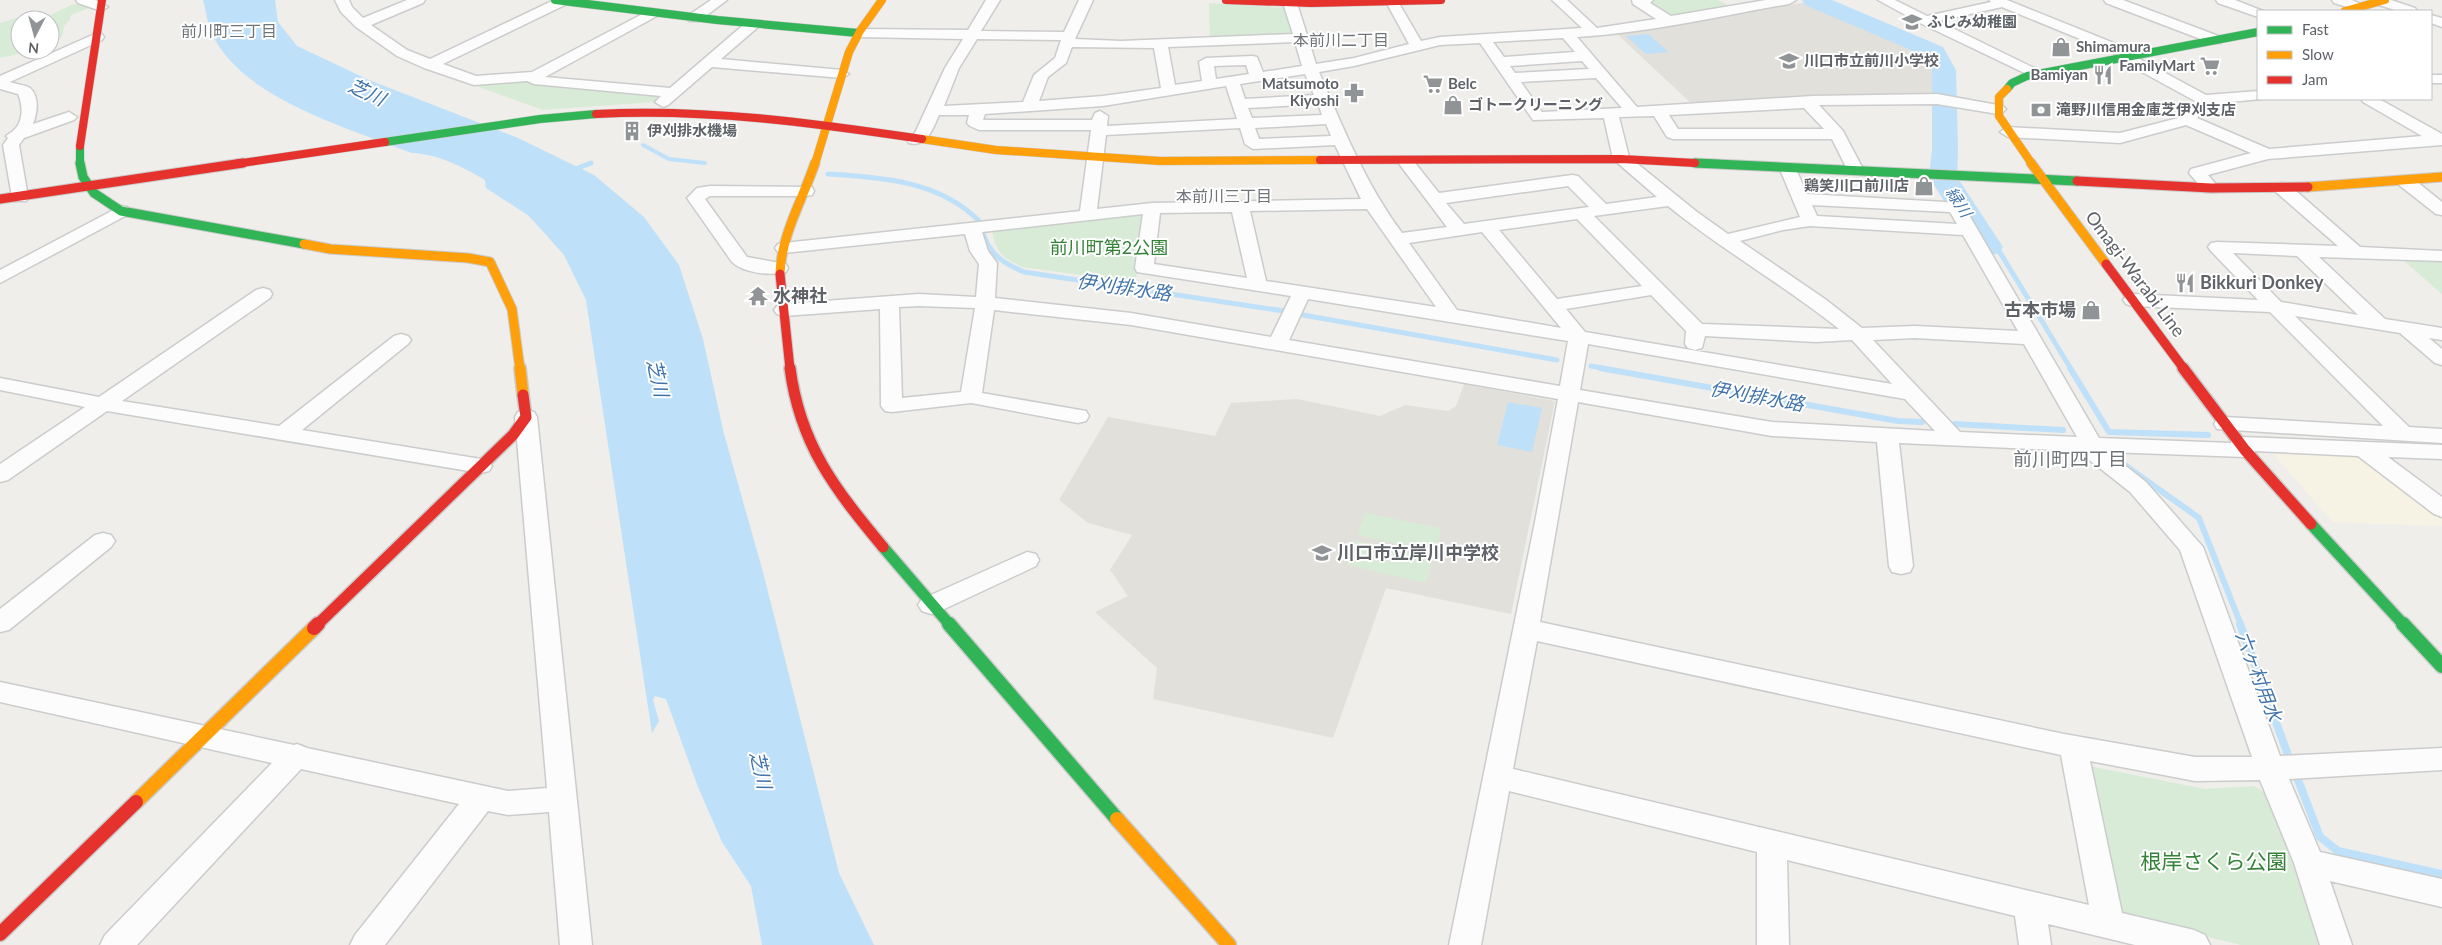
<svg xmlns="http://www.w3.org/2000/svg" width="2442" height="945" font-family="Lato,'Noto Sans JP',sans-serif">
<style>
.commercial{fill:#f7f3e4}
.education{fill:#e2e0da}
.green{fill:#d8ebd6}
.water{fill:#bfe0f9}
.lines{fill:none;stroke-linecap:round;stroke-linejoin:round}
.stream-far3{stroke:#bfe0f9;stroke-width:4}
.stream-far2{stroke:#bfe0f9;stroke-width:5}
.stream-far1{stroke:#bfe0f9;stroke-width:6}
.stream{stroke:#bfe0f9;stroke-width:8}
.river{fill:#bfe0f9;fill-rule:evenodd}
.street-casing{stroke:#cbcccc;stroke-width:3}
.fast-far3-casing{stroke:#cacacb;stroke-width:9}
.fast-far2-casing{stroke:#cacacb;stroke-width:11}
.fast-far1-casing{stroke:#cacacb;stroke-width:14}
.fast-casing{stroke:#cacacb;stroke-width:17}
.slow-far3-casing{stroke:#cacacb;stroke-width:9}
.slow-far2-casing{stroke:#cacacb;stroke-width:11}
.slow-far1-casing{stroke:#cacacb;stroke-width:14}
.slow-casing{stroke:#cacacb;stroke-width:17}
.jam-far3-casing{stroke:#cacacb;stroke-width:9}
.jam-far2-casing{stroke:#cacacb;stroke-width:11}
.jam-far1-casing{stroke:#cacacb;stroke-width:14}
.jam-casing{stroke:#cacacb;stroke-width:17}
.street{fill:#fdfcfc;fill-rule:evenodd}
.fast-far3{stroke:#30b455;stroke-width:8}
.fast-far2{stroke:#30b455;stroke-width:9}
.fast-far1{stroke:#30b455;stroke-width:11}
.fast{stroke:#30b455;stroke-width:14}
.slow-far3{stroke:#ff9f0a;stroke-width:8}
.slow-far2{stroke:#ff9f0a;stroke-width:9}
.slow-far1{stroke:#ff9f0a;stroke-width:11}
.slow{stroke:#ff9f0a;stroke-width:14}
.jam-far3{stroke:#e5322d;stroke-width:8}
.jam-far2{stroke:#e5322d;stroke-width:9}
.jam-far1{stroke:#e5322d;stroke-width:11}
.jam{stroke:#e5322d;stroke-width:14}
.labels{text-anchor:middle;stroke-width:4;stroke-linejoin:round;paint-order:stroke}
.far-poi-label{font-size:15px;font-weight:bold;fill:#5f6368;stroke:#fff;text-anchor:start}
.far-neighbourhood-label{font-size:16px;fill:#70757a;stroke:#fff}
.far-water-label{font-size:16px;font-style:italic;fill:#4174aa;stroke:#fff}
.park-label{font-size:18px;fill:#348238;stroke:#fff}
.street-label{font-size:18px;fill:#5f6368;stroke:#fff}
.poi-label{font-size:18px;font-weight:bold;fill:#5f6368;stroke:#fff;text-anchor:start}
.water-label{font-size:19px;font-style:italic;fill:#4174aa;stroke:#fff}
.neighbourhood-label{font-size:19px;fill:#70757a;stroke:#fff}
.near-park-label{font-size:21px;fill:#348238;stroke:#fff}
</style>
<rect width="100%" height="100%" fill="#efeeea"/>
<polygon class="commercial" points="2266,446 2360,451 2442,517 2442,526 2333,522"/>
<g class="education">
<polygon points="1812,2 1930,52 1937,69 1937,97 1694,106 1616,33 1785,5"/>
<polygon points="1464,384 1555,401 1511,614 1386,588 1333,738 1153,699 1157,668 1095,612 1128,596 1110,570 1132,535 1088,523 1059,500 1108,417 1215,436 1231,403 1297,399 1380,416 1405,405 1448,411 1456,406"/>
</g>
<g class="green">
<polygon points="1653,0 1718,0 1729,6 1730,9 1671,18 1643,2"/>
<polygon points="1209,3 1287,8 1295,35 1210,39"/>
<path d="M73,4L85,5L89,8L71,15L70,20L64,26C63,43 58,37 50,46V20H20V50H36L0,58V23L22,16H48Z"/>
<polygon points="529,81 663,95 654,102 543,110 479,87 481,84"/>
<path d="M1139,213L1144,215L1140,271L1132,282L1022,267C1001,257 995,251 992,229Z"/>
<polygon points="2402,259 2442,259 2442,294"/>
<polygon points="1365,513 1441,528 1435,552 1357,535"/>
<polygon points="1356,541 1433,558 1426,583 1347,565"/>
<polygon points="2084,765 2205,789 2254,786 2267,794 2322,945 2241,945 2122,916"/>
</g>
<g class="water">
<path d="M203,0H275L278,22L297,46L369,80L516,137L594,175L644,217L679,265L703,339L724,434L763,572L839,873L874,945H762L751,886L722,842L698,787L666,699L655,696L653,700L659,721L652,733L586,300L564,255L529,216L486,188L485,180C463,167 438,154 412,153C347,127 240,99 210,30C207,21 206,10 203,0Z"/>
<polygon points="1648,34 1669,52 1646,54 1626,36"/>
<polygon points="1508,402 1542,408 1532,452 1497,445"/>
</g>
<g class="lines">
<g class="stream-far3">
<polyline points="643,145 669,159 705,163"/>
<polyline points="588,164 591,163"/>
</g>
<g class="stream-far2">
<polyline points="573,170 591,163"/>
<path d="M828,174C881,177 940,181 979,221"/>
<polyline points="1982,223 2071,369"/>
<path d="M983,233C990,255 1003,263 1024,272L1284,311"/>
<polyline points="1303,315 1557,360"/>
<polyline points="1591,366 1607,369"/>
</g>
<g class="stream-far1">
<polyline points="1600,368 1898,421 1922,422"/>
<polyline points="2070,368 2109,432 2208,435"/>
<polyline points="1955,424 2063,430"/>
<polyline points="2115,458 2199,518 2241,625"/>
</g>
<g class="stream">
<polyline points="2240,624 2291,763"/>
<polyline points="2295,772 2320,837 2338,851 2442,874"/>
</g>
<polygon class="river" points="1802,0 1832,0 1943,47 1956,70 1958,150 1957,177 2003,247 1999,253 1988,256 1977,253 1929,177 1932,150 1932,70 1925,56 1805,5"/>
<defs>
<g id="street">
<polygon points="76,0 95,0 108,7 101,11 78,3"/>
<polygon points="335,0 349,0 352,7 363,18 407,0 425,0 423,3 371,25 407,50 430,59 554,0 568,0 567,4 443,64 476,76 532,72 652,9 659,13 657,16 545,77 670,88 748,21 758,21 760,24 758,27 721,59 842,70 849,74 842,78 712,67 668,105 663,107 655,102 661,96 534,84 527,81 474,85 424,68 397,56 356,27 341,12"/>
<polygon points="711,0 727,0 699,21 689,21 687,18 689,15"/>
<path d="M986,0H1000L981,31L1064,32L1079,0H1093L1075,39L1121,41L1293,34L1282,0H1296L1316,64L1354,58L1409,44L1385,0H1397L1421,41L1440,37L1582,28L1552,0H1567L1597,28L1656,19L1633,4L1632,0H1653L1650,3L1671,16L1766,0H1796L1789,4C1719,16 1648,33 1577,37L1637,107L1813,96L1937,94L2003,106L2006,109L2003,112L1998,114L1937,104L1819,105L1843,131L1864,171L1862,174H1850L1848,171L1832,139H1673L1667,137L1654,116L1619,117L1629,157L1697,212L1728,234L1800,217L1779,167L1781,164H1793L1795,167L1807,194L1962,203L2099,438L2231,443L2233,439L2241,437L2442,445V459L2388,457L2442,497V517L2434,514L2358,456L2255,451L2253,455L2245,457L2108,452L2146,482L2203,547L2280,756L2442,748V770L2289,779L2320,852L2442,879V907L2330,881L2352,945H2320L2294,863L2260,780L2195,781L2090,761L2122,913L2194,930L2205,935L2210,945H2135L2048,924L2051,945H2019L2015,916L1787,860L1789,945H1757V852L1509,791L1481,945H1449L1535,522L1558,399L1131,325L994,310L982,393L1086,411L1089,416L1086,421L1078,423L971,403L892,412L885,411L881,406L880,309L784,316L777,314L774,310L777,306L784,304L919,294L976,297L979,264L970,251L965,234L784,253L778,252L775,248L778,244L784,243L1080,211L1091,130H979L970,126L967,123L969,115H939C933,128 927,148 909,143L907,140L915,133L945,68L963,39L858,37L851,33L858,29L968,30ZM1563,38L1575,52L1504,57L1493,42ZM977,39L1061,40L1055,58L1034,75L1023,102L944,106L959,68ZM1295,42L1302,66L1263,72L1257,57L1252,56L1206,58L1199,62L1202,81L1175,85L1168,47ZM1480,43L1533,120L1604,118L1613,159L1657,197L1606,204L1578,176L1572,175L1439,193L1411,158H1399L1397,161L1447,227L1402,233C1365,183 1343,128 1319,72L1354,66L1440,45ZM1072,47L1154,48L1161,88L1103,96L1039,101L1048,77L1066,63ZM1582,61L1589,69L1515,73L1510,66ZM1246,65L1249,74L1216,79L1214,66ZM1305,74L1314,95L1245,99L1240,84ZM1596,78L1622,108L1542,112L1521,82ZM1226,86L1237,119L1107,126L1108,116L1100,111L1095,113L1092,120H983L985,114L1103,106ZM1318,104L1322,115L1252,118L1248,108ZM1804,108L1824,129H1678L1669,115ZM1326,124L1331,136L1259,139L1255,128ZM1240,128L1245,144L1253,149L1335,145L1361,199L1152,203L1097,209L1106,135ZM1568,186L1589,207L1464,224L1446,203ZM1812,205L1950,212L1957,224L1817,216ZM1668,206C1722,250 1784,285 1839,329L1702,324L1594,216ZM1367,209L1436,307L1266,281L1250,211ZM1232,212L1247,278L1154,264L1160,213ZM1143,214L1135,268L1137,272L1291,296L1271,337L1131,313L995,298L997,263L988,251L982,232ZM1577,219L1642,286L1557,299L1499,230ZM1810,226L1963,235L2018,331L1915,326L1862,328L1825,299L1740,241L1783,230ZM1482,232L1561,328L1457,310L1409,243ZM1651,295L1686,331L1685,344L1688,348L1695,350L1702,348L1705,336L1816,342L1852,340L1892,384L1585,332L1566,309ZM1308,299L1568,341L1560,386L1289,340ZM919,306L975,308L961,392L902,398L899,307ZM1915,338L2024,344L2077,437L1960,432L1873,340ZM1588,344L1905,399L1935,431L1772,422L1580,390ZM1578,402L1772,436L1877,442L1889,566L1892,572L1901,574L1910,572L1913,566L1899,443L2078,451L2130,492L2180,550L2252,757H2195L2064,734L1540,622ZM1537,641L2061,755L2089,905L1513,769Z"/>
<polygon points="1878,0 1895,0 1927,16 1991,2 1989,0 2007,0 2136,52 2138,55 2136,57 2206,95 2258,91 2258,99 2261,99 2209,104 2197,118 2269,149 2422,136 2363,102 2361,99 2379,99 2442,134 2442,145 2268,159 2208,175 2219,188 2217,192 2205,192 2189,173 2191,169 2251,153 2186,125 2120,143 2008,137 2000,132 2008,127 2120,133 2182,117 2195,101 2120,60 2119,55 2002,7 1938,21 2040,71 2042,74 2035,78 1920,23"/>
<polygon points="2104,0 2123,0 2221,37 2223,40 2221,43 2211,43 2106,3"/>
<polygon points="2216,0 2235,0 2263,11 2258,11 2258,17 2218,3"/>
<polygon points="2332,0 2352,0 2367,7 2360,11 2334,3"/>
<polygon points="2375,0 2391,0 2415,8 2417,11 2398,11 2376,4"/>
<polygon points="2431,15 2442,18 2442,27 2431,23"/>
<path d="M97,33L102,34L104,37L102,40L10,82C15,84 25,85 30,88C40,97 37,114 33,124L69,112L77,117L74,120L24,138L19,145L28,197L26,201H14L12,197L3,145L8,138L6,136C8,134 11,133 13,131C24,122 23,105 18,94L0,89V76Z"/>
<rect x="2431" y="75" width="11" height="8"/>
<polygon points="2405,176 2411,177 2442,202 2442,215 2436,214 2399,185 2397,181 2399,177"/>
<path d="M2282,183L2288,184L2360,247L2442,251V261L2319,257L2385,319L2442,328V340L2429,338L2442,349V365L2435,363L2400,333L2295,316L2409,427L2442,429V443L2217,429L2214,424L2217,419L2225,417L2383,426L2270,312L2133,306L2126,304L2123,300L2126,296L2133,294L2258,300L2211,251L2208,247L2211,243L2217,242L2338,246L2276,192L2274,188L2276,184ZM2233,253L2297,256L2358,315L2281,302Z"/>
<path d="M710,186L812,187L814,191L812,195L806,196H710L705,199L747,257L786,264L788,268L786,272C771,276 743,273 732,262L687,198L697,188Z"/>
<polygon points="121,206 127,207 130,211 127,215 0,283 0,270"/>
<polygon points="263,288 270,290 272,294 270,298 122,401 279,426 394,336 401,334 408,336 411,340 408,344 302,430 481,459 489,461 492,466 489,471 481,473 107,411 8,480 0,482 0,464 85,407 0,390 0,378 99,397 256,290"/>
<polygon points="526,410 534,412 537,417 592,945 560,945 549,812 508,815 488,811 385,945 350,945 355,935 459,804 301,769 137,945 100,945 105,935 272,763 0,702 0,682 294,745 297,744 307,748 508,791 547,788 515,417 518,412"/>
<polygon points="103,533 111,535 115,541 111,547 9,630 0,632 0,609 95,535"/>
<polygon points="1027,552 1036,554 1039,560 1036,566 940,611 931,614 922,611 918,605 922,599"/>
</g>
<g id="fast-far3">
<polyline points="555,0 717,20 858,33"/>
<polyline points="2007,89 2012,83 2027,76 2258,32"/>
<polyline points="385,142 540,119 596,114"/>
<polyline points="1695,163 1721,164"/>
<polyline points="80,164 80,146"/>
</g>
<g id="fast-far2">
<polyline points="80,163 83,177 94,193 121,211 304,244"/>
<polyline points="1695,163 2077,181"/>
</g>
<g id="fast-far1">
<polyline points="2311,524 2404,625"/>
<polyline points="883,547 950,625"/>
</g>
<g id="fast">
<polyline points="949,624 1117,819"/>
<polyline points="2403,624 2442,666"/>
</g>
<g id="slow-far3">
<polyline points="2345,11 2385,0"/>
<polyline points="2007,89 1999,97 1999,116 2032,164"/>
<polyline points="922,139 996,150 1160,161 1320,160"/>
<polyline points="815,164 849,52 860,31 882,0"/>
</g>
<g id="slow-far2">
<polyline points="2031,163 2106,264"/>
<polyline points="2308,187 2442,177"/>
<polyline points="304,244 330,249 468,258 490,262 512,309 520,369"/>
<path d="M780,274C781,235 803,199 815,163"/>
</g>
<polyline id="slow-far1" points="520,368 523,395"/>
<g id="slow">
<polyline points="136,802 314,628"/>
<polyline points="1117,819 1229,945"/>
</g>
<g id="jam-far3">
<polyline points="1226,0 1311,3 1441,0"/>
<path d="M596,114C706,108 813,123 922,139"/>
<polyline points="80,146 102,0"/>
<polyline points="1320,160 1621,159 1695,163"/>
<polyline points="235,164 385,142"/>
</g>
<g id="jam-far2">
<polyline points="2077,181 2211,188 2308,187"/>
<polyline points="0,199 243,163"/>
<polyline points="2106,264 2184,369"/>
<polyline points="780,274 790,369"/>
</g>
<g id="jam-far1">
<path d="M790,368C800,445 835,489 883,547"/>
<polyline points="2183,368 2245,450 2311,524"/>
<polyline points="317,625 513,435 526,417 523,395"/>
</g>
<g id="jam">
<polyline points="314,628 318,624"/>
<polyline points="0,934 136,802"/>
</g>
</defs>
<use href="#street" class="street-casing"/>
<use href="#fast-far3" class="fast-far3-casing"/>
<use href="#fast-far2" class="fast-far2-casing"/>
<use href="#fast-far1" class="fast-far1-casing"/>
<use href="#fast" class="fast-casing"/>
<use href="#slow-far3" class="slow-far3-casing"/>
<use href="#slow-far2" class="slow-far2-casing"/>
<use href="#slow-far1" class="slow-far1-casing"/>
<use href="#slow" class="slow-casing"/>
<use href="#jam-far3" class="jam-far3-casing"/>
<use href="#jam-far2" class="jam-far2-casing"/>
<use href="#jam-far1" class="jam-far1-casing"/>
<use href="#jam" class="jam-casing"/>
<use href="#street" class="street"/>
<use href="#fast-far3" class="fast-far3"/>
<use href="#fast-far2" class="fast-far2"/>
<use href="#fast-far1" class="fast-far1"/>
<use href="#fast" class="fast"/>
<use href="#slow-far3" class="slow-far3"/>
<use href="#slow-far2" class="slow-far2"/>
<use href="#slow-far1" class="slow-far1"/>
<use href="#slow" class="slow"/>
<use href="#jam-far3" class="jam-far3"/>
<use href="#jam-far2" class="jam-far2"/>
<use href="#jam-far1" class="jam-far1"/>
<use href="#jam" class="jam"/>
</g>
<defs>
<symbol id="school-bare" viewBox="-9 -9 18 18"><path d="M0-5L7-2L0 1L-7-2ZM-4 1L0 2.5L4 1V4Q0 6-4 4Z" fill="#919496" stroke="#fff" stroke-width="2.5" paint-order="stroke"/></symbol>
<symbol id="shop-bare" viewBox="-9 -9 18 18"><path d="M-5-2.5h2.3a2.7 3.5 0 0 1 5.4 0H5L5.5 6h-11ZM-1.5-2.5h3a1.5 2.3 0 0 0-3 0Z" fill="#919496" stroke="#fff" stroke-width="2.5" paint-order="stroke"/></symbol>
<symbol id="supermarket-bare" viewBox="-9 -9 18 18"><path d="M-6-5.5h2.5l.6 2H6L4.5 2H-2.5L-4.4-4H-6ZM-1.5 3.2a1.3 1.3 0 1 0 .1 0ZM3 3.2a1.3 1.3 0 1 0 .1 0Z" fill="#919496" stroke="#fff" stroke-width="2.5" paint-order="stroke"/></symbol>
<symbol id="restaurant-bare" viewBox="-9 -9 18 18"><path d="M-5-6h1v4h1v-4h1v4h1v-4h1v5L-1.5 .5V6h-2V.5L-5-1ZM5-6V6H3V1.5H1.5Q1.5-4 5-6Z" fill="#919496" stroke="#fff" stroke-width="2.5" paint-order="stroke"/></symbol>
<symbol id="pharmacy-bare" viewBox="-9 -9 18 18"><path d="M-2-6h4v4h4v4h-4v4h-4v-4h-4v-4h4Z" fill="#919496" stroke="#fff" stroke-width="2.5" paint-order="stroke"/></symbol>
<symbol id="bank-bare" viewBox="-9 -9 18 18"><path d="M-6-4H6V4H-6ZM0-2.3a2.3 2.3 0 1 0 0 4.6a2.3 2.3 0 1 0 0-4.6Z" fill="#919496" stroke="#fff" stroke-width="2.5" paint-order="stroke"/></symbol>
<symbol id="building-bare" viewBox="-9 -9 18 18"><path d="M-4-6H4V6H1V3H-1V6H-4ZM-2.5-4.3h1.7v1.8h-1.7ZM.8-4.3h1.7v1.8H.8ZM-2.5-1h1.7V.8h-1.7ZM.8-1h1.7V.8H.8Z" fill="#919496" stroke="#fff" stroke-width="2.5" paint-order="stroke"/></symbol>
<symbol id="temple-bare" viewBox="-9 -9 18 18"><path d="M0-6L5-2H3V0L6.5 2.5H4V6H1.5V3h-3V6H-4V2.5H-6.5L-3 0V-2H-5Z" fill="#919496" stroke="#fff" stroke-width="2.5" paint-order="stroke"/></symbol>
</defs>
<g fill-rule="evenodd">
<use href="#school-bare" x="1898" y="8" width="28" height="28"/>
<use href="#shop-bare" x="2047" y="33" width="28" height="28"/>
<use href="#school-bare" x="1775" y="47" width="28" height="28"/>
<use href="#supermarket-bare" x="2196" y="52" width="28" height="28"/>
<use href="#restaurant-bare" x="2089" y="61" width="28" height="28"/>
<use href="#supermarket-bare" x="1419" y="70" width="28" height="28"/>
<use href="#pharmacy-bare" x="1340" y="79" width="28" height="28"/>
<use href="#shop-bare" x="1439" y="91" width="28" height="28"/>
<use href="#bank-bare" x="2027" y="96" width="28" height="28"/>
<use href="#building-bare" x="618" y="117" width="28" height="28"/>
<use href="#shop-bare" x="1910" y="172" width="28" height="28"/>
<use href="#restaurant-bare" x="2171" y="269" width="28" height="28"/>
<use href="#temple-bare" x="744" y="282" width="28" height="28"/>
<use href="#shop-bare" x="2077" y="296" width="28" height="28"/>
<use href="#school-bare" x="1308" y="539" width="28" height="28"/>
</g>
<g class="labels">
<g class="far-poi-label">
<text x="1927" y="27">ふじみ幼稚園</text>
<text x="2076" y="52">Shimamura</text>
<text x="1804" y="66">川口市立前川小学校</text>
<text x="2195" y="71" text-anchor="end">FamilyMart</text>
<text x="2088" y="80" text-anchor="end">Bamiyan</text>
<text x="1339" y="89" text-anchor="end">Matsumoto<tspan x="1339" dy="17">Kiyoshi</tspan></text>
<text x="1448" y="89">Belc</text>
<text x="1468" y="110">ゴトークリーニング</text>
<text x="2056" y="115">滝野川信用金庫芝伊刈支店</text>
<text x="647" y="136">伊刈排水機場</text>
<text x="1909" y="191" text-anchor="end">鶏笑川口前川店</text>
</g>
<g class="far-neighbourhood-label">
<text x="229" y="37">前川町三丁目</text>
<text x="1341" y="46">本前川二丁目</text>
<text x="1224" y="202">本前川三丁目</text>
</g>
<g class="far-water-label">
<text transform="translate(1959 202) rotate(57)" y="6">緑川</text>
</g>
<g class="park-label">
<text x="1109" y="254">前川町第2公園</text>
</g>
<g class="street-label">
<text transform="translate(2135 274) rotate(53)" y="6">Omagi-Warabi Line</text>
</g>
<g class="poi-label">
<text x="2200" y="289">Bikkuri Donkey</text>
<text x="773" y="302">水神社</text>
<text x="2076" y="316" text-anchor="end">古本市場</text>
<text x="1337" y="559">川口市立岸川中学校</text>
</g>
<g class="water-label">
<text transform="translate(367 92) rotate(25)" y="7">芝川</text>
<text transform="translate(1124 287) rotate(8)" y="7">伊刈排水路</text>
<text transform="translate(658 378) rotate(77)" y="7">芝川</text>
<text transform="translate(1757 396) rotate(10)" y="7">伊刈排水路</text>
<text transform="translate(2259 676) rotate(69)" y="7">六ヶ村用水</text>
<text transform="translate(761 770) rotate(77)" y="7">芝川</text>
</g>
<g class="neighbourhood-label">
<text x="2070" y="466">前川町四丁目</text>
</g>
<g class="near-park-label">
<text x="2214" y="869">根岸さくら公園</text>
</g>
</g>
<rect x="2257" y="10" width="175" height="90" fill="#ffffff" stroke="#bfc1c3"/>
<rect x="2267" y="26" width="25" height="8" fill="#30b455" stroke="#bfc1c3"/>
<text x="2302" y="35" font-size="15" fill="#5f6368">Fast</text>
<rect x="2267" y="51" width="25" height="8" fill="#ff9f0a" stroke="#bfc1c3"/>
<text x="2302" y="60" font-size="15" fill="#5f6368">Slow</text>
<rect x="2267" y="76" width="25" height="8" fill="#e5322d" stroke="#bfc1c3"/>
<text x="2302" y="85" font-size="15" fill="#5f6368">Jam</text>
<g transform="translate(35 35) rotate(186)"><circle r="24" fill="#ffffff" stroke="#bfc1c3"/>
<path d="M0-4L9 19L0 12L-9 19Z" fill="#919496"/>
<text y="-8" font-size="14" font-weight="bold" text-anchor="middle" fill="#5f6368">N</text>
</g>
</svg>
